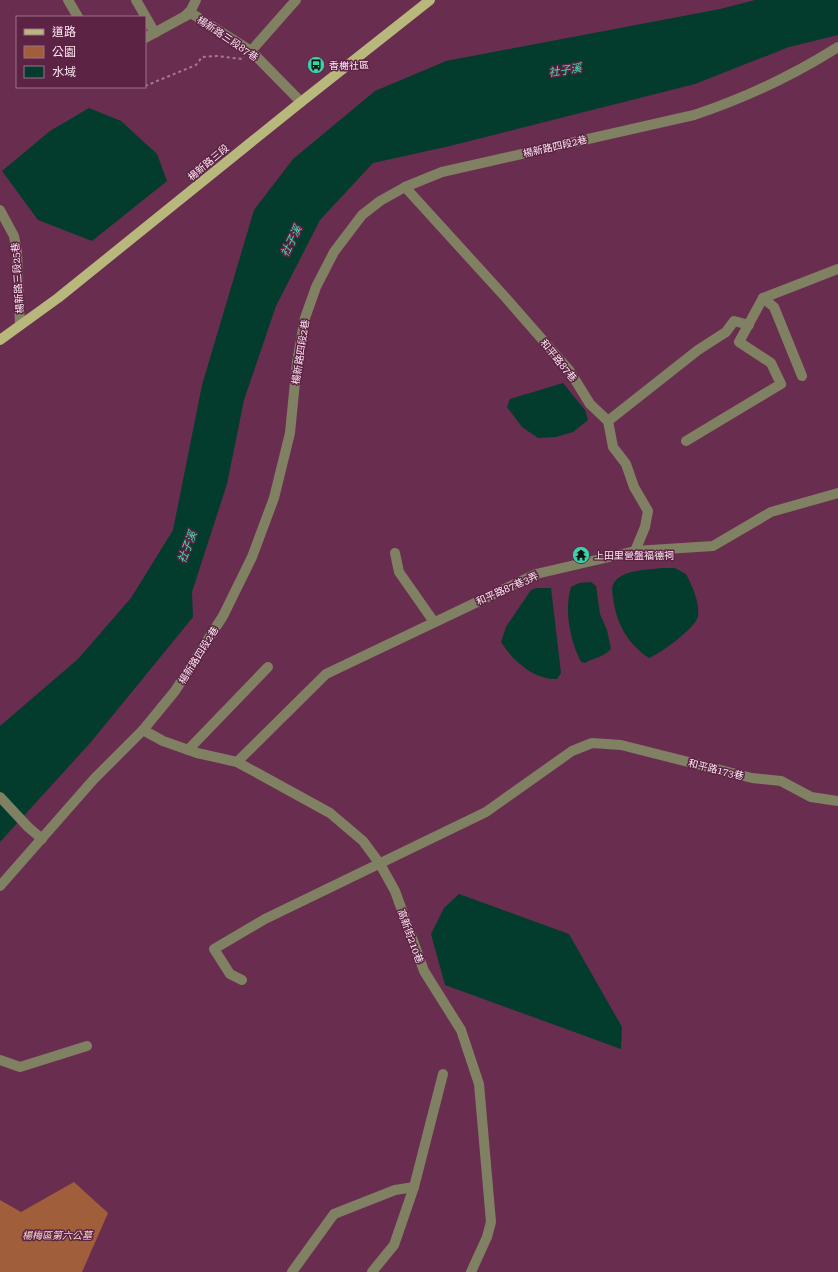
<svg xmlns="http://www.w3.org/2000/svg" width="838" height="1272" font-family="'Roboto Serif','Noto Sans TC',serif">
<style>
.green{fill:#a15e3b}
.water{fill:#033c2c}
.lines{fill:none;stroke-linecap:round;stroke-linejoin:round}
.path{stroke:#a67991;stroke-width:2;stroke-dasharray:3 3;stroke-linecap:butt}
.minor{stroke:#808063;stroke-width:10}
.major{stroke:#b8b87c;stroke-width:10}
.labels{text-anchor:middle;stroke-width:3;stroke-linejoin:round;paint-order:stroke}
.street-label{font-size:10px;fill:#fee7f2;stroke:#5d2344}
.poi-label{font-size:10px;fill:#fee7f2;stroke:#5d2344;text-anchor:start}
.park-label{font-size:10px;font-style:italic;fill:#f5d8ca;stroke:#5d2344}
.water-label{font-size:11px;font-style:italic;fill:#40e1b0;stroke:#5d2344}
</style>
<rect width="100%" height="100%" fill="#692e4f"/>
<polygon class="green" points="74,1182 108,1213 82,1272 0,1272 0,1200 21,1212"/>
<g class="water">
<polygon points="755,0 838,0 838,35 789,47 695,84 450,146 373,163 320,220 276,306 244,400 227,484 192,592 193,617 91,742 0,842 0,726 78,659 131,598 173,530 202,385 254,210 293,159 375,91 446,61 720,9"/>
<polygon points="89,108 121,121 157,154 167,181 92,241 38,220 2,171 50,131"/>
<polygon points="563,383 585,410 588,420 573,432 556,437 538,438 522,427 507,407 510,399"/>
<path d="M662,568H675L686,574C692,585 700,603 698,616C697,627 660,654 649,658C627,643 616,623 613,597C612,591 611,585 616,580C628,569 647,570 662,568Z"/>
<path d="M591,582L596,586L600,614L607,630L611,649C602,658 595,657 585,663L581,662C570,640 564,610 571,587L579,583Z"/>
<path d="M537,588H551L561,673L557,679C534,680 513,661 501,642L506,627L531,590Z"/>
<polygon points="459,894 569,934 622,1027 621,1049 445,985 431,934 444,908"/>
</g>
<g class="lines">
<polyline class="path" points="145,86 196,65 202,57 217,56 242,59 244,57"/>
<g class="minor">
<polyline points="68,0 78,17"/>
<polyline points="136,0 155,33"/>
<polyline points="185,16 191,10 196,0"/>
<polyline points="145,38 191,13 251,51 301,102"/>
<polyline points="251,51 296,0"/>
<polyline points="405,187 506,298 569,370 590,404 608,421 698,350 726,332 734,321 749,325"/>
<polyline points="0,210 14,236 17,252 20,325"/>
<polyline points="802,376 774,307 763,298 838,269"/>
<polyline points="608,421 613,447 626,464 634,487 648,511 645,527 635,551"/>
<polyline points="686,441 781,384 771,363 739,342 763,298"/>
<polyline points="395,553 399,572 434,622"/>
<polyline points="143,730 163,741 197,753 237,762 330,813 363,841 380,864 395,891 424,971 461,1030 479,1084 491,1222 487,1237 471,1272"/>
<polyline points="188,750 268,667"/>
<polyline points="237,762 326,674 536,574 635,551 713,546 771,512 838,493"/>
<polyline points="0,797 28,827 42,839"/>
<path d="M0,886L94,779L143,730L175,691L223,616L252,557L274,498L290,433L297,362L305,318L316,287L334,252L362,215L380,201L405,187L442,172L694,115C745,98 792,76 838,47"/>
<polyline points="242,980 230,974 214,949 265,919 486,812 572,751 592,743 621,745 752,778 781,781 811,797 838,801"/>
<polyline points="0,1060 20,1067 87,1046"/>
<polyline points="292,1272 334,1214 395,1190 414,1187"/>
<polyline points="372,1272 394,1245 414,1187 443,1074"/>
</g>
<polyline class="major" points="0,340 58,298 301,102 430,0"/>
</g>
<defs>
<symbol id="bus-disc" viewBox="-11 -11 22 22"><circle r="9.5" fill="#38d4a6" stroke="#5d2344"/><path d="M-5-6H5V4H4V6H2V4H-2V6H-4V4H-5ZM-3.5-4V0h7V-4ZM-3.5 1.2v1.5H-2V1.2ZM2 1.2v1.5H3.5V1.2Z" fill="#111"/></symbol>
<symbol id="temple-disc" viewBox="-11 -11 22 22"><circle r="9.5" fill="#38d4a6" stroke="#5d2344"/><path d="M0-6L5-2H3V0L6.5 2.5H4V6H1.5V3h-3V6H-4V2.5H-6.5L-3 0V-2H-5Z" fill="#111"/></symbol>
</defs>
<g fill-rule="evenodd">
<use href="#bus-disc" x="306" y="55" width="20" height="20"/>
<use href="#temple-disc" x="571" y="545" width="20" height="20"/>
</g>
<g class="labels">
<g class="street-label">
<text transform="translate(228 38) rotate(34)" y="4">楊新路三段87巷</text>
<text transform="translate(555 146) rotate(-13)" y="4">楊新路四段2巷</text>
<text transform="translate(208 162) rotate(-40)" y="4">楊新路三段</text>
<text transform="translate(17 278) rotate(-94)" y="4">楊新路三段25巷</text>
<text transform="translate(300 352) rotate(-81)" y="4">楊新路四段2巷</text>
<text transform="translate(559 360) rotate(51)" y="4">和平路87巷</text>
<text transform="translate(507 588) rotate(-24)" y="4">和平路87巷3弄</text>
<text transform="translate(198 655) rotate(-58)" y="4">楊新路四段2巷</text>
<text transform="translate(716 769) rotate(14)" y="4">和平路173巷</text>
<text transform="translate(411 936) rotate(70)" y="4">高新街210巷</text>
</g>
<g class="poi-label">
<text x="329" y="69">香榭社區</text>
<text x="594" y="559">上田里營盤福德祠</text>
</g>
<g class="park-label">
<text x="57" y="1239">楊梅區第六公墓</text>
</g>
<g class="water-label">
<text transform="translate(565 70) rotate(-9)" y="4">社子溪</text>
<text transform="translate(291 241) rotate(-64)" y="4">社子溪</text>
<text transform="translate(187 547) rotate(-69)" y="4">社子溪</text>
</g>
</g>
<rect x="16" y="16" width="130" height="72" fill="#5d2344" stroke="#9d718a"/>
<rect x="24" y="29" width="20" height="6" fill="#b8b87c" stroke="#9d718a"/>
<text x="52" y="36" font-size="12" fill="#fee7f2">道路</text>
<rect x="24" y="46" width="20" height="12" fill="#a15e3b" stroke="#9d718a"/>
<text x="52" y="56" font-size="12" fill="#fee7f2">公園</text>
<rect x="24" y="66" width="20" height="12" fill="#033c2c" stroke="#9d718a"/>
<text x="52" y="76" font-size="12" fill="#fee7f2">水域</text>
</svg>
